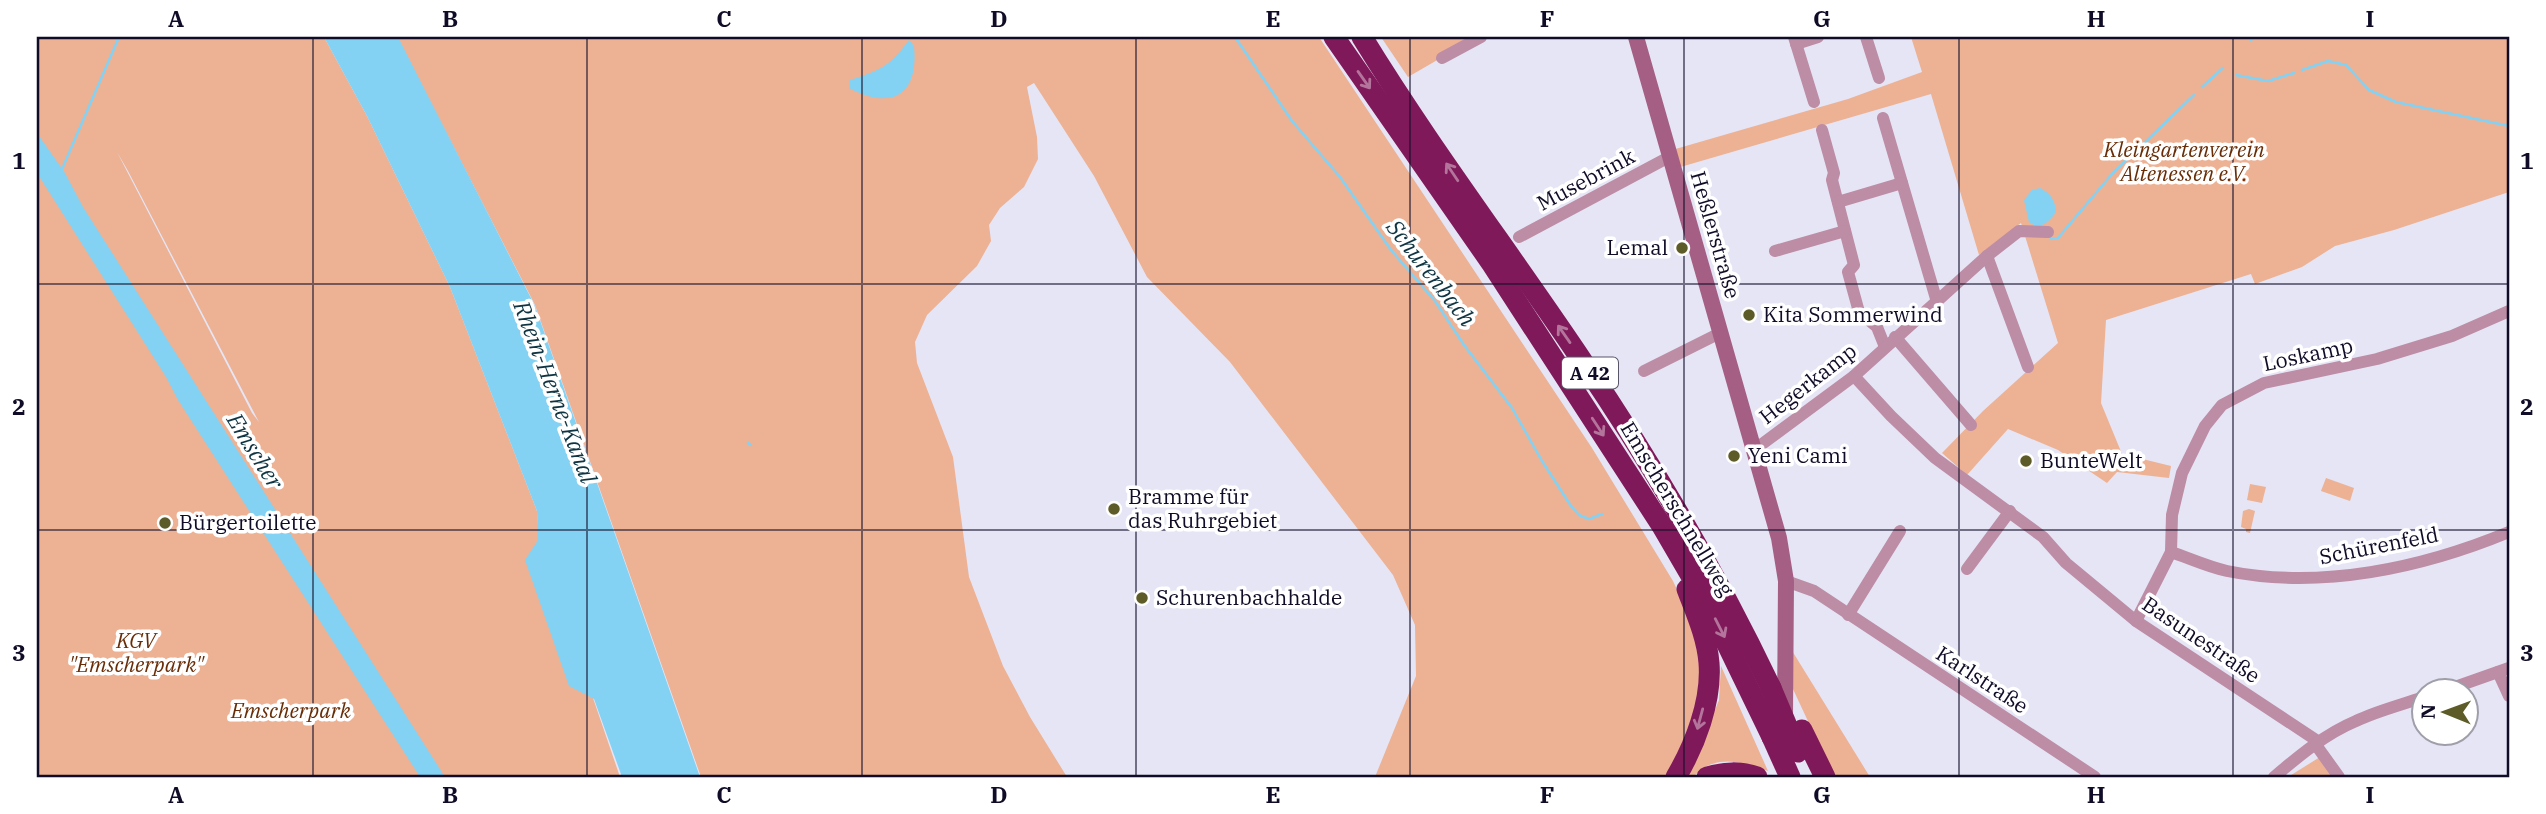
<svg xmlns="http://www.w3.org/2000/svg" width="2546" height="814" font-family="'IBM Plex Serif',serif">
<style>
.green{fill:#edb194;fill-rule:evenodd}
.water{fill:#83d2f3}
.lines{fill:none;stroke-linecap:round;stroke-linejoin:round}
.stream{stroke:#83d2f3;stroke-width:2.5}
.street{stroke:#bd8ca5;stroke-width:12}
.secondary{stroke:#a55f85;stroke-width:16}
.highway{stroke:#80195a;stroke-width:21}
.highway-bridge{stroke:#80195a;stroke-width:21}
.oneway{stroke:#b3759c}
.grid{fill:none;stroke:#100c27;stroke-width:2;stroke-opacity:0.55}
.poi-dot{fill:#5d5c28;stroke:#fff;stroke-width:2.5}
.labels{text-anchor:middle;stroke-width:7;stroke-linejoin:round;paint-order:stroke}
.shield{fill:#fff;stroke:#585568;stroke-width:2}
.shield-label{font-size:19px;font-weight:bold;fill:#100c27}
.park-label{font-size:21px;font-style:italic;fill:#682d07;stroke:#fff}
.street-label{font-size:21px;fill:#100c27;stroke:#fff}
.poi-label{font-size:21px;fill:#100c27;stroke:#fff;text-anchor:start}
.water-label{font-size:23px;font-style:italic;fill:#0f3442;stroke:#fff}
.neatline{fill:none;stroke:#100c27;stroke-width:2.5}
.grid-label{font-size:23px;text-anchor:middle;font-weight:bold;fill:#100c27}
</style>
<rect width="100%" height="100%" fill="#e5e5f5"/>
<g class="green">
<path d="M37,37H324L367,116L450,287L537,511L539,540L620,777H41L37,774ZM117,152L128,171L259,422L252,413Z"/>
<polygon points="397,37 1319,37 1592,448 1673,581 1686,609 1700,653 1700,695 1677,757 1665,777 1375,777 1416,676 1415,625 1393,575 1230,362 1147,277 1094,176 1034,83 1027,87 1037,137 1038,159 1024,187 1000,208 989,225 991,241 977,266 927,315 915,342 917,363 953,457 969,577 1003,666 1030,717 1067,777 701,777 535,305"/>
<polygon points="1381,37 1477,37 1408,77"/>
<polygon points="1911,37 2509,37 2509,192 2394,230 2335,246 2302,267 2255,284 2251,274 2106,320 2101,403 2122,454 2171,466 2169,478 2117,472 2107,483 2058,450 2008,429 1967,475 1942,453 1983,411 2058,343 2021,223 1979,255 1931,94 1677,168 1672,150 1848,99 1922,72"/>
<polygon points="2326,478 2354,488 2350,501 2321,491"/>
<polygon points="2250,484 2266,487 2262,503 2247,500"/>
<polygon points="2249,509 2255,511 2250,533 2246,532 2246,529 2241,527 2243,511"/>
<polygon points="1786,641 1870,777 1834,777 1786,674"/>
<path d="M1721,666L1768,771C1747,765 1729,756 1707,766C1699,770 1697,777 1688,777L1719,700Z"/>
<polygon points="2320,757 2335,777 2288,777"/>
</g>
<g class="water">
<polygon points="324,37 398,37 535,306 700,777 622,777 594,699 569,686 525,560 538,540 537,511 450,287 367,116"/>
<path d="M909,40L914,46C919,95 892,111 849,88L850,80C881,70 890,66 909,40Z"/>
<polygon points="37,133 65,173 83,207 445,777 420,777 178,400 166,377 37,173"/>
<path d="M2040,188C2051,194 2055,200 2056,212C2049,222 2040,231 2029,222L2024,200L2032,190Z"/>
</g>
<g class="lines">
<g class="stream">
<polyline points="1235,37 1292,121 1340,177 1391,250 1435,301 1464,345 1512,408 1542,461 1571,506 1579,515 1589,519 1602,514"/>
<polyline points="2251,40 2254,37"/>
<polyline points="2302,70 2328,61 2346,65 2369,90 2396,102 2509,126"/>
<polyline points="2236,75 2268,81 2294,73"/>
<polyline points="2202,87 2223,68"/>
<polyline points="62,169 119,37"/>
<polyline points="2051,239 2058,238 2112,174 2194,95"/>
<polyline points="748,443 751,445"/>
</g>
<g class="street">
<polyline points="1794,37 1814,102"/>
<polyline points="1866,37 1879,78"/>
<polyline points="1796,44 1818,37"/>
<polyline points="1442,58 1481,37"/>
<polyline points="1883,118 1937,302"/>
<polyline points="1822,130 1834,173 1832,180 1854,265 1848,272 1859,312 1877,327 1885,347"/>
<polyline points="1838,202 1902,183"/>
<polyline points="1519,237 1671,156"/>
<polyline points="1775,251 1845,231"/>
<polyline points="1987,256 2028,367"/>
<polyline points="1895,337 1971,425"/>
<polyline points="1644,371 1720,333"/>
<polyline points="1854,376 1891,416 1935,458 2043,537 2066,563 2136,621 2319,742"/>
<polyline points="1754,450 1854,376 1987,256 2019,231 2048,232"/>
<path d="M2171,552C2189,558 2208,567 2227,571C2321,590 2422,568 2509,532"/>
<polyline points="1967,569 2010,511"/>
<polyline points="1786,581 1814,591 2095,777"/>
<polyline points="1848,615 1900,531"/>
<polyline points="2136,621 2171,552 2172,515 2182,473 2205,426 2222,405 2264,383 2377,359 2452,336 2509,311"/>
<polyline points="2498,672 2509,696"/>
<polyline points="2441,692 2509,668"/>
<polyline points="2316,745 2339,777"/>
<path d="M2274,777C2299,756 2325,734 2356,721C2377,711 2401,705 2424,697"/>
</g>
<polyline class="secondary" points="1636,37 1779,538 1786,581 1785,715"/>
<g class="highway">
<polyline points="1334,37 1492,264 1662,526 1708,605 1772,737"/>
<path d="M1362,37C1430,148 1510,253 1583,362C1653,465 1717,575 1771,688"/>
<polyline points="1802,730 1825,777"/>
<path d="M1676,777C1695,745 1712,701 1709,663C1707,637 1696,613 1687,589"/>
<path d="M1707,777C1725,772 1740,771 1757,777"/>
</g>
<g class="highway-bridge">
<polyline points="1771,688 1798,752"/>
<polyline points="1772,737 1790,777"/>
</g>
</g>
<defs><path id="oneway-shaft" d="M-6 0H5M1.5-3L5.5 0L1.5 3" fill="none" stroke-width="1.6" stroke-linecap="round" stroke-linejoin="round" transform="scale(1.75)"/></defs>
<g class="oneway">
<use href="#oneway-shaft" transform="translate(1364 80) rotate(55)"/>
<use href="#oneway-shaft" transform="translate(1452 172) rotate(-124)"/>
<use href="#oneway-shaft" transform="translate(1564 334) rotate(-125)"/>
<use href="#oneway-shaft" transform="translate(1598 427) rotate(57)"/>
<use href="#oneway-shaft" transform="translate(1720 628) rotate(63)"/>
<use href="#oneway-shaft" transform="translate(1700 719) rotate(105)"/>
</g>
<path class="grid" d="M313,37V777M587,37V777M862,37V777M1136,37V777M1410,37V777M1684,37V777M1959,37V777M2233,37V777M37,284H2509M37,530H2509"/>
<g class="poi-dot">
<circle cx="1682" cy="248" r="7"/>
<circle cx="1749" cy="315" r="7"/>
<circle cx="1734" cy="456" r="7"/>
<circle cx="2026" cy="461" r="7"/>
<circle cx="1114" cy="509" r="7"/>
<circle cx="165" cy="523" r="7"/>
<circle cx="1142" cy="598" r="7"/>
</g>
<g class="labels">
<rect class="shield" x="1562" y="357.5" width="56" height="31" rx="5"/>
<g class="shield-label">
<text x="1590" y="380">A 42</text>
</g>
<g class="park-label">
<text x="2184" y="157">Kleingartenverein<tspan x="2184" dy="24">Altenessen e.V.</tspan></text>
<text x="136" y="648">KGV<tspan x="136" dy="24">"Emscherpark"</tspan></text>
<text x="291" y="718">Emscherpark</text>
</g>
<g class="street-label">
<text transform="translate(1586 180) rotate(-28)" y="7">Musebrink</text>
<text transform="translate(1715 235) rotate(74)" y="7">Heßlerstraße</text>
<text transform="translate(2308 355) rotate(-12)" y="7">Loskamp</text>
<text transform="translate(1808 384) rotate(-38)" y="7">Hegerkamp</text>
<text transform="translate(1677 509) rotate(59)" y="7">Emscherschnellweg</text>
<text transform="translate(2379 546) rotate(-11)" y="7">Schürenfeld</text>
<text transform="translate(2201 640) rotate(34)" y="7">Basunestraße</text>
<text transform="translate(1982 680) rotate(33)" y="7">Karlstraße</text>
</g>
<g class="poi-label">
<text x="1668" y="255" text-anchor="end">Lemal</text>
<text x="1763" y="322">Kita Sommerwind</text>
<text x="1748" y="463">Yeni Cami</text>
<text x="2040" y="468">BunteWelt</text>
<text x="1128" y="504">Bramme für<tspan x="1128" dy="24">das Ruhrgebiet</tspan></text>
<text x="179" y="530">Bürgertoilette</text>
<text x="1156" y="605">Schurenbachhalde</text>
</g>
<g class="water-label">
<text transform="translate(1431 273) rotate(52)" y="8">Schurenbach</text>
<text transform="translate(555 392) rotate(69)" y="8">Rhein-Herne-Kanal</text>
<text transform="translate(255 451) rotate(58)" y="8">Emscher</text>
</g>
</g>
<rect width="2546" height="814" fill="none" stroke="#ffffff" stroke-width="77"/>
<g transform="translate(2445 712) rotate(271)"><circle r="33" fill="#ffffff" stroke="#9f9ea9" stroke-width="2"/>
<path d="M0-5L12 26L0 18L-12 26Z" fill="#5d5c28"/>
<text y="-10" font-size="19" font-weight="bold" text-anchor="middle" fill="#100c27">N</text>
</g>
<rect x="38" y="38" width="2470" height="738" class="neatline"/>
<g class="grid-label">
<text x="176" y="27">A</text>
<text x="450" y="27">B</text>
<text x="724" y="27">C</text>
<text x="999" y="27">D</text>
<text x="1273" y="27">E</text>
<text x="1547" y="27">F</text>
<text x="1822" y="27">G</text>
<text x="2096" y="27">H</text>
<text x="2370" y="27">I</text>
<text x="19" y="169">1</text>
<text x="2527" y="169">1</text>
<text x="19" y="415">2</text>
<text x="2527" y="415">2</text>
<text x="19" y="661">3</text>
<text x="2527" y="661">3</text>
<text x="176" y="803">A</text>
<text x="450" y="803">B</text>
<text x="724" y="803">C</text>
<text x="999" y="803">D</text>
<text x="1273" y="803">E</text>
<text x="1547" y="803">F</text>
<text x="1822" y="803">G</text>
<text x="2096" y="803">H</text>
<text x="2370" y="803">I</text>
</g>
</svg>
